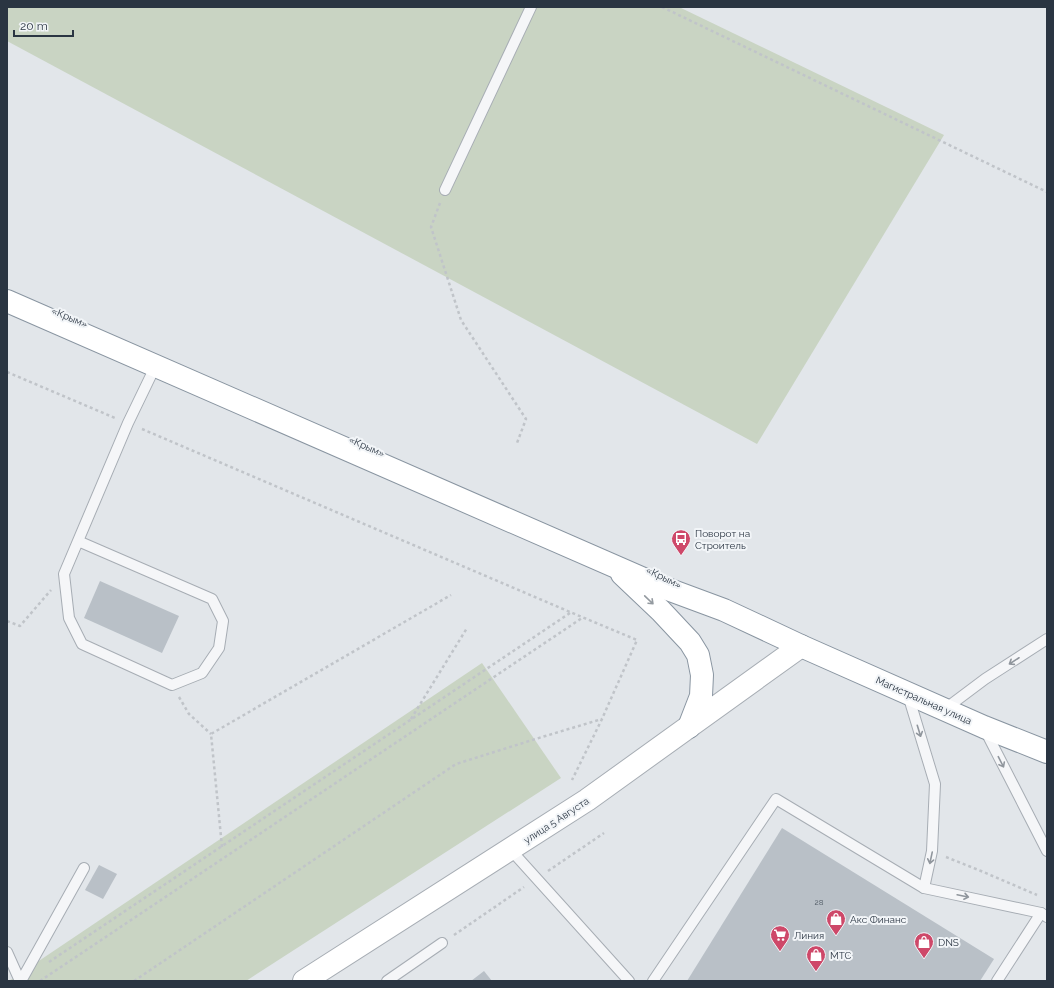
<svg xmlns="http://www.w3.org/2000/svg" width="1054" height="988" font-family="Raleway,sans-serif">
<style>
.green{fill:#c9d4c3}
.building{fill:#b9c0c7}
.lines{fill:none;stroke-linecap:round;stroke-linejoin:round}
.lane-casing{stroke:#a7adb4;stroke-width:12}
.secondary-casing{stroke:#a7adb4;stroke-width:24}
.highway-casing{stroke:#8995a1;stroke-width:24}
.path{stroke:#c0c4c9;stroke-width:2.5;stroke-dasharray:3 3;stroke-linecap:butt}
.lane{stroke:#f5f6f8;stroke-width:10}
.secondary{stroke:#fff;stroke-width:22}
.highway{stroke:#fff;stroke-width:22}
.oneway{stroke:#949aa0}
.oneway2{stroke:#90969d}
.labels{text-anchor:middle;stroke-width:4;stroke-linejoin:round;paint-order:stroke}
.number-label{font-size:8px;fill:#4e5863}
.street-label{font-size:10px;fill:#2a3542;stroke:#f2f5f8}
.poi-label{font-size:10px;fill:#2a3542;stroke:#f2f5f8;text-anchor:start}
</style>
<rect width="100%" height="100%" fill="#e2e6ea"/>
<g class="green">
<polygon points="7,7 679,7 944,135 757,444 7,41"/>
<polygon points="482,663 561,778 246,981 9,981"/>
</g>
<g class="building">
<polygon points="100,581 179,616 162,653 84,618"/>
<polygon points="782,828 994,959 980,981 687,981"/>
<polygon points="99,865 117,874 103,899 85,890"/>
<polygon points="484,971 492,981 471,981"/>
</g>
<g class="lines">
<defs>
<g id="lane">
<polyline points="445,190 531,7"/>
<polyline points="78,541 212,599 223,621 219,648 202,673 172,685 82,644 69,618 64,574 128,423 156,365"/>
<polyline points="908,695 935,784 932,851 924,888"/>
<polyline points="945,709 985,679 1047,639"/>
<polyline points="985,730 1047,851"/>
<polyline points="510,849 629,981"/>
<polyline points="7,952 20,981"/>
<polyline points="21,981 84,868"/>
<polyline points="387,981 442,943"/>
<polyline points="653,981 776,799 924,888 1041,913 1047,917"/>
<polyline points="997,981 1041,913"/>
</g>
<polyline id="secondary" points="304,981 587,800 801,646"/>
<g id="highway">
<polyline points="7,301 662,587 724,610 801,646 984,727 1047,752"/>
<polyline points="622,574 661,611 690,642 698,655 702,675 701,696 689,727"/>
</g>
</defs>
<use href="#lane" class="lane-casing"/>
<use href="#secondary" class="secondary-casing"/>
<use href="#highway" class="highway-casing"/>
<g class="path">
<polyline points="662,7 1047,192"/>
<polyline points="440,203 431,227 461,320 526,419 517,443"/>
<polyline points="7,372 115,418"/>
<polyline points="142,429 570,612 637,640 602,719 572,780"/>
<polyline points="7,621 20,626 51,590"/>
<polyline points="179,697 189,714 211,734"/>
<polyline points="411,719 467,628"/>
<polyline points="222,847 211,734 451,595"/>
<polyline points="946,857 981,871 1037,895"/>
<polyline points="548,871 604,833"/>
<polyline points="454,935 524,887"/>
<polyline points="49,962 570,613"/>
<polyline points="40,981 582,618"/>
<polyline points="134,981 456,764 542,737 602,719"/>
</g>
<use href="#lane" class="lane"/>
<use href="#secondary" class="secondary"/>
<use href="#highway" class="highway"/>
</g>
<defs><path id="oneway-shaft" d="M-6 0H5M1.5-3L5.5 0L1.5 3" fill="none" stroke-width="1.6" stroke-linecap="round" stroke-linejoin="round"/></defs>
<use class="oneway" href="#oneway-shaft" transform="translate(649 600) rotate(44)"/>
<g class="oneway2">
<use href="#oneway-shaft" transform="translate(1014 661) rotate(147)"/>
<use href="#oneway-shaft" transform="translate(919 731) rotate(73)"/>
<use href="#oneway-shaft" transform="translate(1001 762) rotate(63)"/>
<use href="#oneway-shaft" transform="translate(931 858) rotate(102)"/>
<use href="#oneway-shaft" transform="translate(963 896) rotate(12)"/>
</g>
<defs>
<symbol id="bus-pin" viewBox="-11 -11 22 30"><path d="M0 17L-7.5 6A9.5 9.5 0 1 1 7.5 6Z" fill="#ce4869" stroke="#f2f5f8"/><path d="M-5-6H5V4H4V6H2V4H-2V6H-4V4H-5ZM-3.5-4V0h7V-4ZM-3.5 1.2v1.5H-2V1.2ZM2 1.2v1.5H3.5V1.2Z" fill="#fff"/></symbol>
<symbol id="shop-pin" viewBox="-11 -11 22 30"><path d="M0 17L-7.5 6A9.5 9.5 0 1 1 7.5 6Z" fill="#ce4869" stroke="#f2f5f8"/><path d="M-5-2.5h2.3a2.7 3.5 0 0 1 5.4 0H5L5.5 6h-11ZM-1.5-2.5h3a1.5 2.3 0 0 0-3 0Z" fill="#fff"/></symbol>
<symbol id="supermarket-pin" viewBox="-11 -11 22 30"><path d="M0 17L-7.5 6A9.5 9.5 0 1 1 7.5 6Z" fill="#ce4869" stroke="#f2f5f8"/><path d="M-6-5.5h2.5l.6 2H6L4.5 2H-2.5L-4.4-4H-6ZM-1.5 3.2a1.3 1.3 0 1 0 .1 0ZM3 3.2a1.3 1.3 0 1 0 .1 0Z" fill="#fff"/></symbol>
</defs>
<g fill-rule="evenodd">
<use href="#bus-pin" x="670" y="528" width="22" height="30"/>
<use href="#shop-pin" x="825" y="908" width="22" height="30"/>
<use href="#supermarket-pin" x="769" y="924" width="22" height="30"/>
<use href="#shop-pin" x="913" y="931" width="22" height="30"/>
<use href="#shop-pin" x="805" y="944" width="22" height="30"/>
</g>
<g class="labels">
<g class="number-label">
<text x="819" y="905">28</text>
</g>
<g class="street-label">
<text transform="translate(70 317) rotate(23)" y="4">«Крым»</text>
<text transform="translate(367 446) rotate(24)" y="4">«Крым»</text>
<text transform="translate(664 577) rotate(26)" y="4">«Крым»</text>
<text transform="translate(924 700) rotate(24)" y="4">Магистральная улица</text>
<text transform="translate(556 820) rotate(-33)" y="4">улица 5 Августа</text>
</g>
<g class="poi-label">
<text x="695" y="537">Поворот на<tspan x="695" dy="12">Строитель</tspan></text>
<text x="850" y="923">Акс Финанс</text>
<text x="794" y="939">Линия</text>
<text x="938" y="946">DNS</text>
<text x="830" y="959">МТС</text>
</g>
</g>
<rect width="1054" height="988" fill="none" stroke="#2a3542" stroke-width="16"/>
<path d="M14 30v6h59v-6" fill="none" stroke="#2a3542" stroke-width="2"/>
<text x="20" y="30" font-size="12" fill="#2a3542" stroke="#f2f5f8" stroke-width="3" paint-order="stroke">20 m</text>
</svg>
